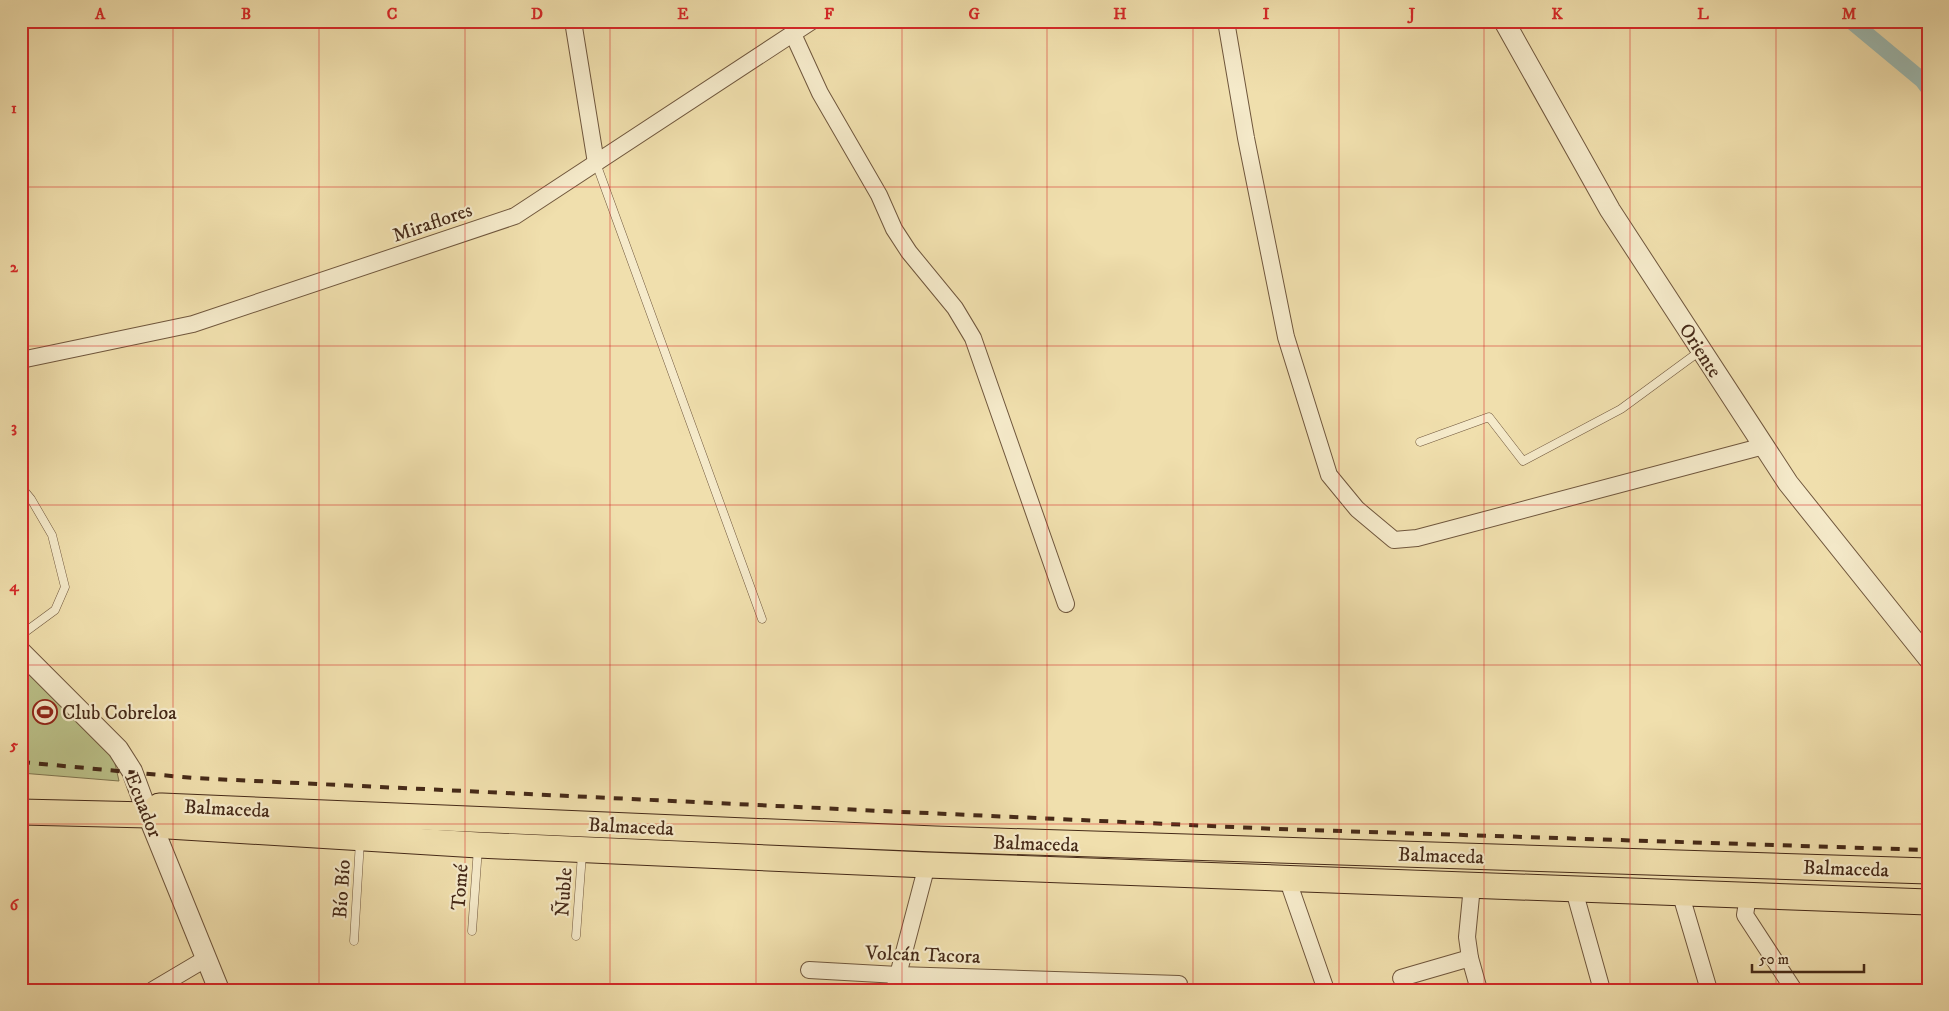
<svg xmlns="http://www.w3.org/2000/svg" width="1949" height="1011" font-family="'IM FELL DW Pica',serif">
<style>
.green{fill:#bbc189;stroke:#807650}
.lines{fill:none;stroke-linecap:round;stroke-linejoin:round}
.canal{stroke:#9dbbb3;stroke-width:16}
.service-casing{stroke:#70573d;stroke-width:9}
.minor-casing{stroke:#70573d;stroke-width:18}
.tertiary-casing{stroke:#70573d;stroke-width:22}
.primary-casing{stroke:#462a18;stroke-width:27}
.service{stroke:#f5eaca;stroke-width:8}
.minor{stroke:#f5eaca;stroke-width:16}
.tertiary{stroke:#f5eaca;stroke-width:20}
.primary{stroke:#f0dfad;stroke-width:25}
.rail{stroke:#462a18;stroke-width:4;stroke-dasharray:9 9;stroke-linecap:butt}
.grid{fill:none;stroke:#d62828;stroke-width:1;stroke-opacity:0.55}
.labels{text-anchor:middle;stroke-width:4.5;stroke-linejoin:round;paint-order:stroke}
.street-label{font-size:20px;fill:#462a18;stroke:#f5eaca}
.poi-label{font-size:20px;fill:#462a18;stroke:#f5eaca;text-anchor:start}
.neatline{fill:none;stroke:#d62828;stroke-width:2}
.grid-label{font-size:16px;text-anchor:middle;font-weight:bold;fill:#d62828}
</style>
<rect width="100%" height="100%" fill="#f0dfad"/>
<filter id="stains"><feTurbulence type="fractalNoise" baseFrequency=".004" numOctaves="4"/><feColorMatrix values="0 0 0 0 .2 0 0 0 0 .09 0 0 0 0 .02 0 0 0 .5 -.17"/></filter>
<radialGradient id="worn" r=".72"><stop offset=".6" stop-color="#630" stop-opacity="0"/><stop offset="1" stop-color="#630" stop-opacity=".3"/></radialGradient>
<polygon class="green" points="21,665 114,759 119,781 21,773"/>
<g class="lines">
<polyline class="canal" points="1851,21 1922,80 1928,88"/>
<defs>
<g id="service">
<polyline points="596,163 762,619"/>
<polyline points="1420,442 1489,417 1523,461 1621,409 1700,351"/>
<polyline points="21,487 31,499 52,535 65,587 55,610 21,635"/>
<polyline points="472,931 478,848"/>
<polyline points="576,936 582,854"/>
<polyline points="354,941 360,841"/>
</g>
<g id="minor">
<polyline points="573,21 596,163"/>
<polyline points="1226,21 1246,138 1286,337 1329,475 1357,509 1394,540 1417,538 1764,446"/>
<polyline points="793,34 820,93 879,195 894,229 909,252 955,308 973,338 1066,604"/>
<polyline points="21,360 193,324 515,216 812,21"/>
<polyline points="1287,878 1326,990"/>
<polyline points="1574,890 1602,990"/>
<polyline points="1680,892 1709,990"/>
<polyline points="1748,896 1745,915 1794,990"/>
<polyline points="1470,958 1467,937 1472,886"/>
<polyline points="809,970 898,975 1179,984"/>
<polyline points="1401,978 1470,958 1479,990"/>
<polyline points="153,990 207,958"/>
<polyline points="894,990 927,865"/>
</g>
<g id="tertiary">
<polyline points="1504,21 1610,210 1788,483 1928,658"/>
<polyline points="21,652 118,749 132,771 152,825 219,990"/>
</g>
<g id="primary">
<polyline points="21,812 148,815 161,825 168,826 478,845 927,865 1928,902"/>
<polyline points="148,815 159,806 162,806 935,839 1928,871"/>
</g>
</defs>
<use href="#service" class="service-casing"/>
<use href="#minor" class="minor-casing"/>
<use href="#tertiary" class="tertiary-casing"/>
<use href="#primary" class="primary-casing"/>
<use href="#service" class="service"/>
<use href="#minor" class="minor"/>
<use href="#tertiary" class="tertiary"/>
<use href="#primary" class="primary"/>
<polyline class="rail" points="21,762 193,778 882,811 1277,829 1928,850"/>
</g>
<path class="grid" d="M173,21V990M319,21V990M465,21V990M610,21V990M756,21V990M902,21V990M1047,21V990M1193,21V990M1339,21V990M1484,21V990M1630,21V990M1776,21V990M21,187H1928M21,346H1928M21,505H1928M21,665H1928M21,824H1928"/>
<defs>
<symbol id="stadium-ring" viewBox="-11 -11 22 22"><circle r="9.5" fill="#f5eaca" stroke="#8f2418" stroke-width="1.5"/><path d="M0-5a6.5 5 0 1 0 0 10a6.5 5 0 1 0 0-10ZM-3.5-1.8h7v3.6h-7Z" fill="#8f2418"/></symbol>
</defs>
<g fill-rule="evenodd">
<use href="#stadium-ring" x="31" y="698" width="28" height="28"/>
</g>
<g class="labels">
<g class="street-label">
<text transform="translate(432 222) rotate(-19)" y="7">Miraflores</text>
<text transform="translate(1701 350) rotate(57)" y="7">Oriente</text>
<text transform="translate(144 805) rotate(68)" y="7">Ecuador</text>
<text transform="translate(227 808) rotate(3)" y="7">Balmaceda</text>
<text transform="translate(631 826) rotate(3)" y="7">Balmaceda</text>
<text transform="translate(1036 843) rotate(2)" y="7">Balmaceda</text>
<text transform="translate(1441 855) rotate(2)" y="7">Balmaceda</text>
<text transform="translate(1846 868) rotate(2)" y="7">Balmaceda</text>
<text transform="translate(459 887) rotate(-86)" y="7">Tomé</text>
<text transform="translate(341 889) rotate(-86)" y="7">Bío Bío</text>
<text transform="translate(563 892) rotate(-86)" y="7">Ñuble</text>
<text transform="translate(923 954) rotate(2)" y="7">Volcán Tacora</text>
</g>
<g class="poi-label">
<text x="62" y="719">Club Cobreloa</text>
</g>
</g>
<rect width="1949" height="1011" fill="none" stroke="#f0dfad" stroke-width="55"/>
<path d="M1752 964v8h112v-8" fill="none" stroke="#462a18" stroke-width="2.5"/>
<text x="1759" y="964" font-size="15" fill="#462a18" stroke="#f5eaca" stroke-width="4" paint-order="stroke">50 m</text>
<rect x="28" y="28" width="1894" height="956" class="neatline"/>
<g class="grid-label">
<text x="100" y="19">A</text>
<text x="246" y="19">B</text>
<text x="392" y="19">C</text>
<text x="537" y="19">D</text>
<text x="683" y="19">E</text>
<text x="829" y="19">F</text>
<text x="974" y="19">G</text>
<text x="1120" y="19">H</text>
<text x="1266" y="19">I</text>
<text x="1412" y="19">J</text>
<text x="1557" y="19">K</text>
<text x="1703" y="19">L</text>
<text x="1849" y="19">M</text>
<text x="14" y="113">1</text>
<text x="14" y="272">2</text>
<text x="14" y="432">3</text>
<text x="14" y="591">4</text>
<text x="14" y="750">5</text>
<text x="14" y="910">6</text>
</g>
<rect width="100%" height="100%" filter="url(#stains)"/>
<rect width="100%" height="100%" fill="url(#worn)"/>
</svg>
